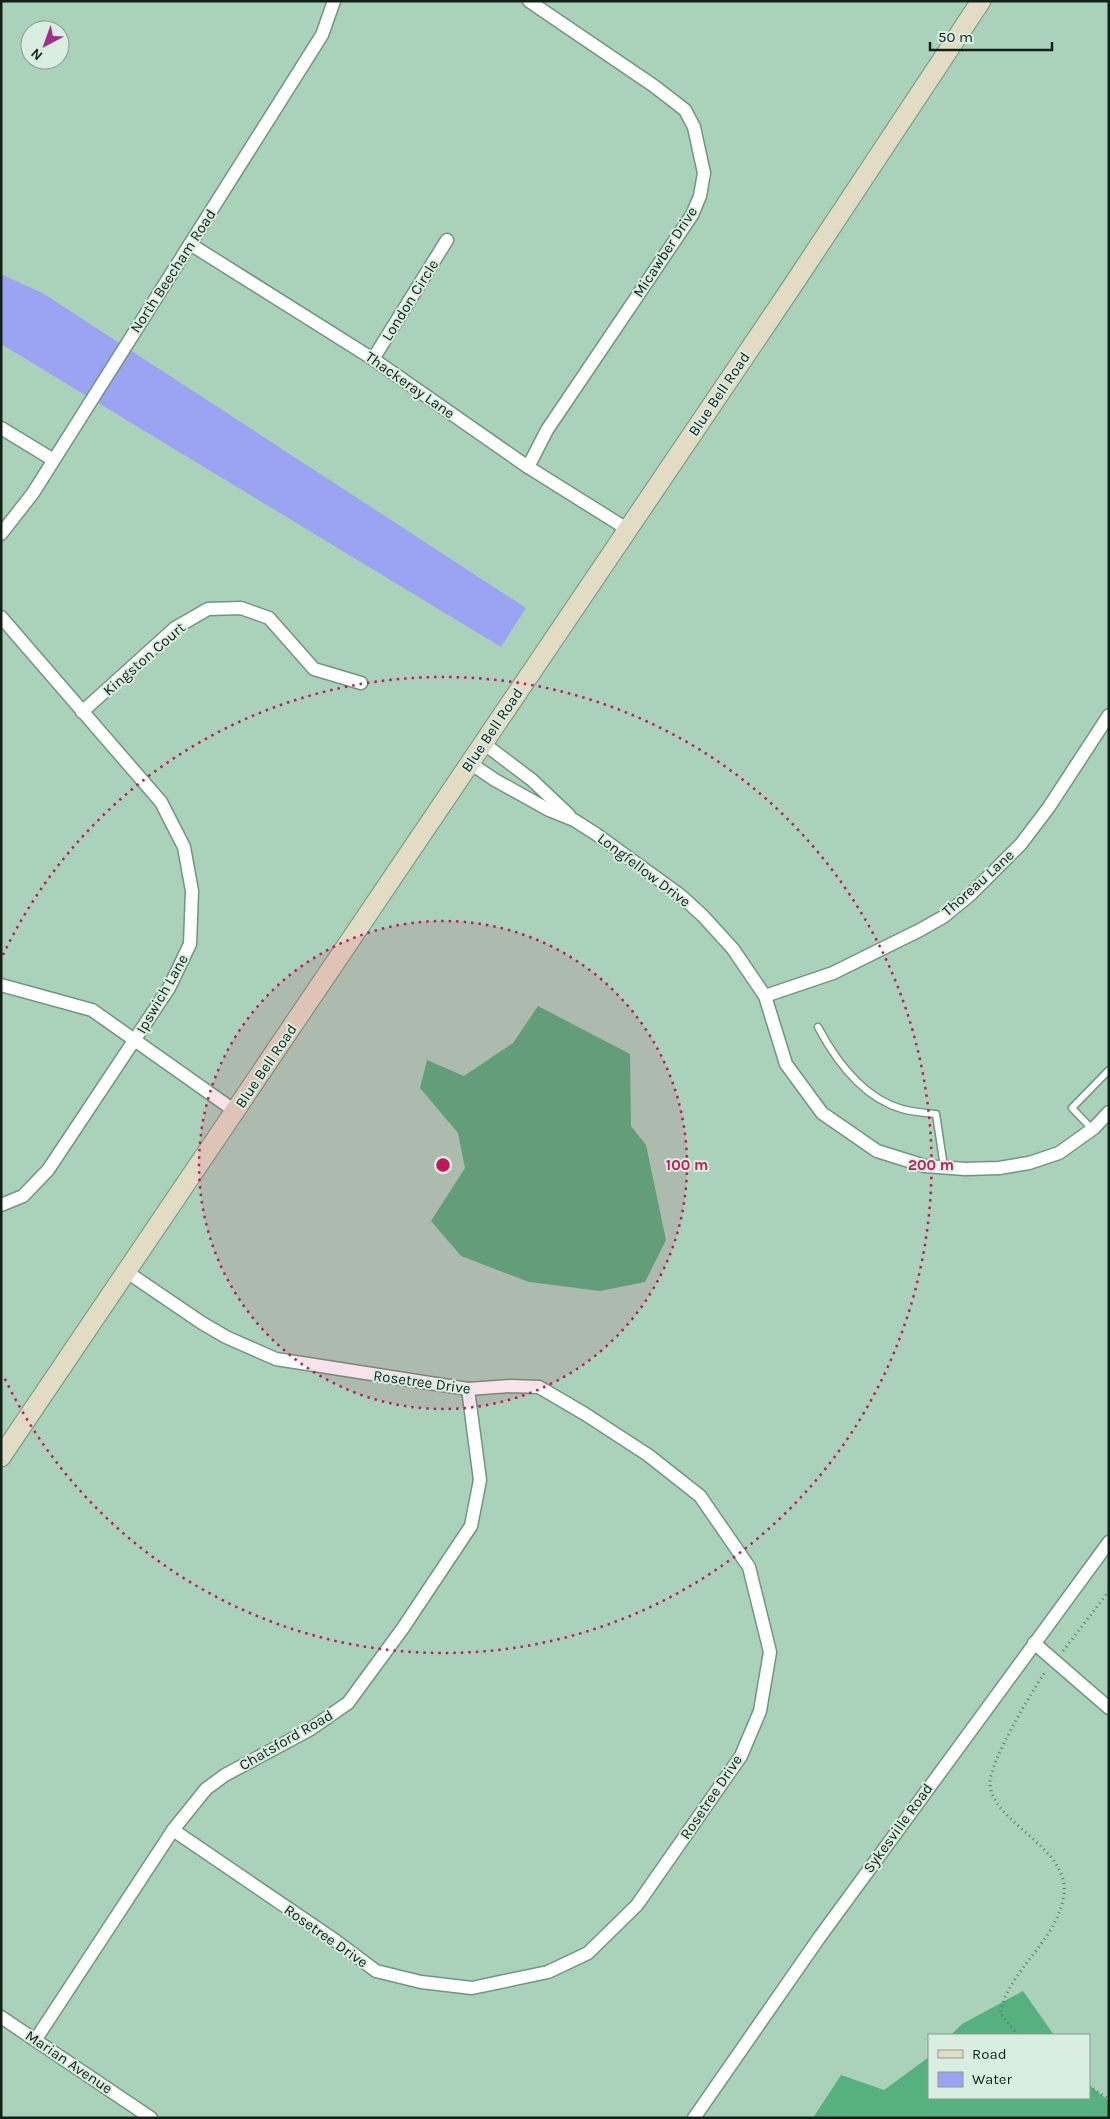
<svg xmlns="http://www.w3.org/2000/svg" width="1110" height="2119" font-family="Karla,sans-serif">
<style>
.forest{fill:#56b07f}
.water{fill:#9aa4f2}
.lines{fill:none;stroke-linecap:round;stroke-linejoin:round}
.lane-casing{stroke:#70967f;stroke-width:9}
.street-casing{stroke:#70967f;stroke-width:15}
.secondary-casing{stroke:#70967f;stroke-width:21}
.path{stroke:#5f7b6a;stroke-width:3;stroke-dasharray:1 4;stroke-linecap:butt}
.lane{stroke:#fff;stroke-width:6}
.street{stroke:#fff;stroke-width:12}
.secondary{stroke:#e1dcc3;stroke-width:19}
.ring{fill:none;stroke:#c2185b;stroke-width:2.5;stroke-dasharray:2.5 5}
.labels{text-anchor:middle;stroke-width:4;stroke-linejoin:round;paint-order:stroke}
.street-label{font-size:15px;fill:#122118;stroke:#d9eee1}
.centre{fill:#c2185b;stroke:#d9eee1;stroke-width:2.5}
.ring-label{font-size:15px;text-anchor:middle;font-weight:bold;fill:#c2185b;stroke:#d9eee1;stroke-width:4;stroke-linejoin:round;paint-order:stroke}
</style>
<rect width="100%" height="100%" fill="#aad2ba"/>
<g class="forest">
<polygon points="538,1006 630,1054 631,1126 646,1145 666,1240 645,1282 600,1291 529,1282 461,1256 431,1221 465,1168 458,1133 420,1088 427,1060 464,1076 513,1043"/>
<polygon points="1023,1991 1054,2035 951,2035 962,2024"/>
<polygon points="929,2057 929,2098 1089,2098 1089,2085 1109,2101 1109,2118 813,2118 841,2075 884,2090"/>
</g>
<polygon class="water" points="1,274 44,294 526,608 501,647 1,344"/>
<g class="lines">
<defs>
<g id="lane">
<path d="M818,1027C836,1061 864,1098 902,1109C913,1112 925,1113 936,1114L944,1167"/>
<polyline points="1092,1129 1072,1108 1109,1070"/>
</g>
<g id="street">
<polyline points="190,244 373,359 528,467 627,529"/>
<polyline points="373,359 447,240"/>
<polyline points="1,428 52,459"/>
<polyline points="528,467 547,430 692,215 700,196 704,173 694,127 685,110 654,86 529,1"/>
<polyline points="1,534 33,493 322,35 334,1"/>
<polyline points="1,617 161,802 184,847 192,891 190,944 169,988 48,1170 23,1196 1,1205"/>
<polyline points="82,712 175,628 208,609 241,608 269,618 314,669 361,683"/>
<polyline points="483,743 532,780 569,815"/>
<polyline points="470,763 495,780 549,810 574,820 596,834 680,895 703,916 733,949 765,996 786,1064 822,1113 877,1151 925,1166 965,1169 999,1168 1029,1163 1059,1153 1094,1128 1109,1112"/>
<polyline points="1,985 92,1010 235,1111"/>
<polyline points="765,996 833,973 920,930 943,917 971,894 1021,844 1049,807 1109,715"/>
<polyline points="127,1272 202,1323 226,1337 276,1359 468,1389 511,1386 539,1387 585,1414 648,1455 700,1496 749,1567 770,1652 760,1711 741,1756 637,1905 588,1953 548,1972 472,1988 421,1982 376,1971 336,1941 173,1830"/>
<polyline points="1034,1643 1109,1708"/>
<polyline points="1,2017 151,2118"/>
<polyline points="36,2039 173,1830 206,1789 225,1775 309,1730 348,1703 403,1628 471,1526 480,1480 468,1389"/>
<polyline points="694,2118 819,1938 1109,1542"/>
</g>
<polyline id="secondary" points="1,1457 791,288 981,1"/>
</defs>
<use href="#lane" class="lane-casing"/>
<use href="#street" class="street-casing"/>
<use href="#secondary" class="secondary-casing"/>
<g class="path">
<polyline points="1063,1651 1109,1591"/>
<path d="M1018,2035L1000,2013C1009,1969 1058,1941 1064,1894C1069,1846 991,1823 990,1783C989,1763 1033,1689 1046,1671"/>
<polyline points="1089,2086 1109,2099"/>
</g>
<use href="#lane" class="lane"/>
<use href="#street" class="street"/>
<use href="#secondary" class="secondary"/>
</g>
<circle cx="443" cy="1165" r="244" fill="#c2185b" fill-opacity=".12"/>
<g class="ring">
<circle cx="443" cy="1165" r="244"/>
<path d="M3 955A488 488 0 1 1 3 1375"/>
</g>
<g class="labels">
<g class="street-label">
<text transform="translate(665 252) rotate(-57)" y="5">Micawber Drive</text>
<text transform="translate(173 271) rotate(-57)" y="5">North Beecham Road</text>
<text transform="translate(410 300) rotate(-58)" y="5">London Circle</text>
<text transform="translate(410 385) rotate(35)" y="5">Thackeray Lane</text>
<text transform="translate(719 394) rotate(-56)" y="5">Blue Bell Road</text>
<text transform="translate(144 659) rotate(-41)" y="5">Kingston Court</text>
<text transform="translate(492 730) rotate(-56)" y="5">Blue Bell Road</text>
<text transform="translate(644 870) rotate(37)" y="5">Longfellow Drive</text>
<text transform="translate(978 883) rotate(-42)" y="5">Thoreau Lane</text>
<text transform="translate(162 994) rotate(-60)" y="5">Ipswich Lane</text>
<text transform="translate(266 1066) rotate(-56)" y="5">Blue Bell Road</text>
<text transform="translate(422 1382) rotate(8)" y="5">Rosetree Drive</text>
<text transform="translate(286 1740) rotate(-30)" y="5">Chatsford Road</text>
<text transform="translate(711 1797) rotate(-56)" y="5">Rosetree Drive</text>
<text transform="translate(898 1828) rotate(-54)" y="5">Sykesville Road</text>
<text transform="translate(326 1936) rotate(35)" y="5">Rosetree Drive</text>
<text transform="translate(69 2062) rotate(34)" y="5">Marian Avenue</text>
</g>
</g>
<circle cx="443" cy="1165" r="8" class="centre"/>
<g class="ring-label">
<text x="687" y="1170">100 m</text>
<text x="931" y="1170">200 m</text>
</g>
<rect width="1110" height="2119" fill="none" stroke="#122118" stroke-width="5"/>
<rect x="928" y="2034" width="162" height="65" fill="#d9eee1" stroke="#899c91"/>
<rect x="938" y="2050" width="25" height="8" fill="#e1dcc3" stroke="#899c91"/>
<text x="972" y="2059" font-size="15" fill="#122118">Road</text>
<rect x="938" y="2072" width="25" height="15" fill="#9aa4f2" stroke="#899c91"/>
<text x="972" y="2084" font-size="15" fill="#122118">Water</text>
<g transform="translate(45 45) rotate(221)"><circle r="24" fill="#d9eee1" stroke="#899c91"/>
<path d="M0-4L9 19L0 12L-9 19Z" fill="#a32f8a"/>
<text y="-8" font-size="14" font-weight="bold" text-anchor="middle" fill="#122118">N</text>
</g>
<path d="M930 42v8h122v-8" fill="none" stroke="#122118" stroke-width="2.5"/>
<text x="938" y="42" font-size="15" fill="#122118" stroke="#d9eee1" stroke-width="4" paint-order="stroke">50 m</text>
</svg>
